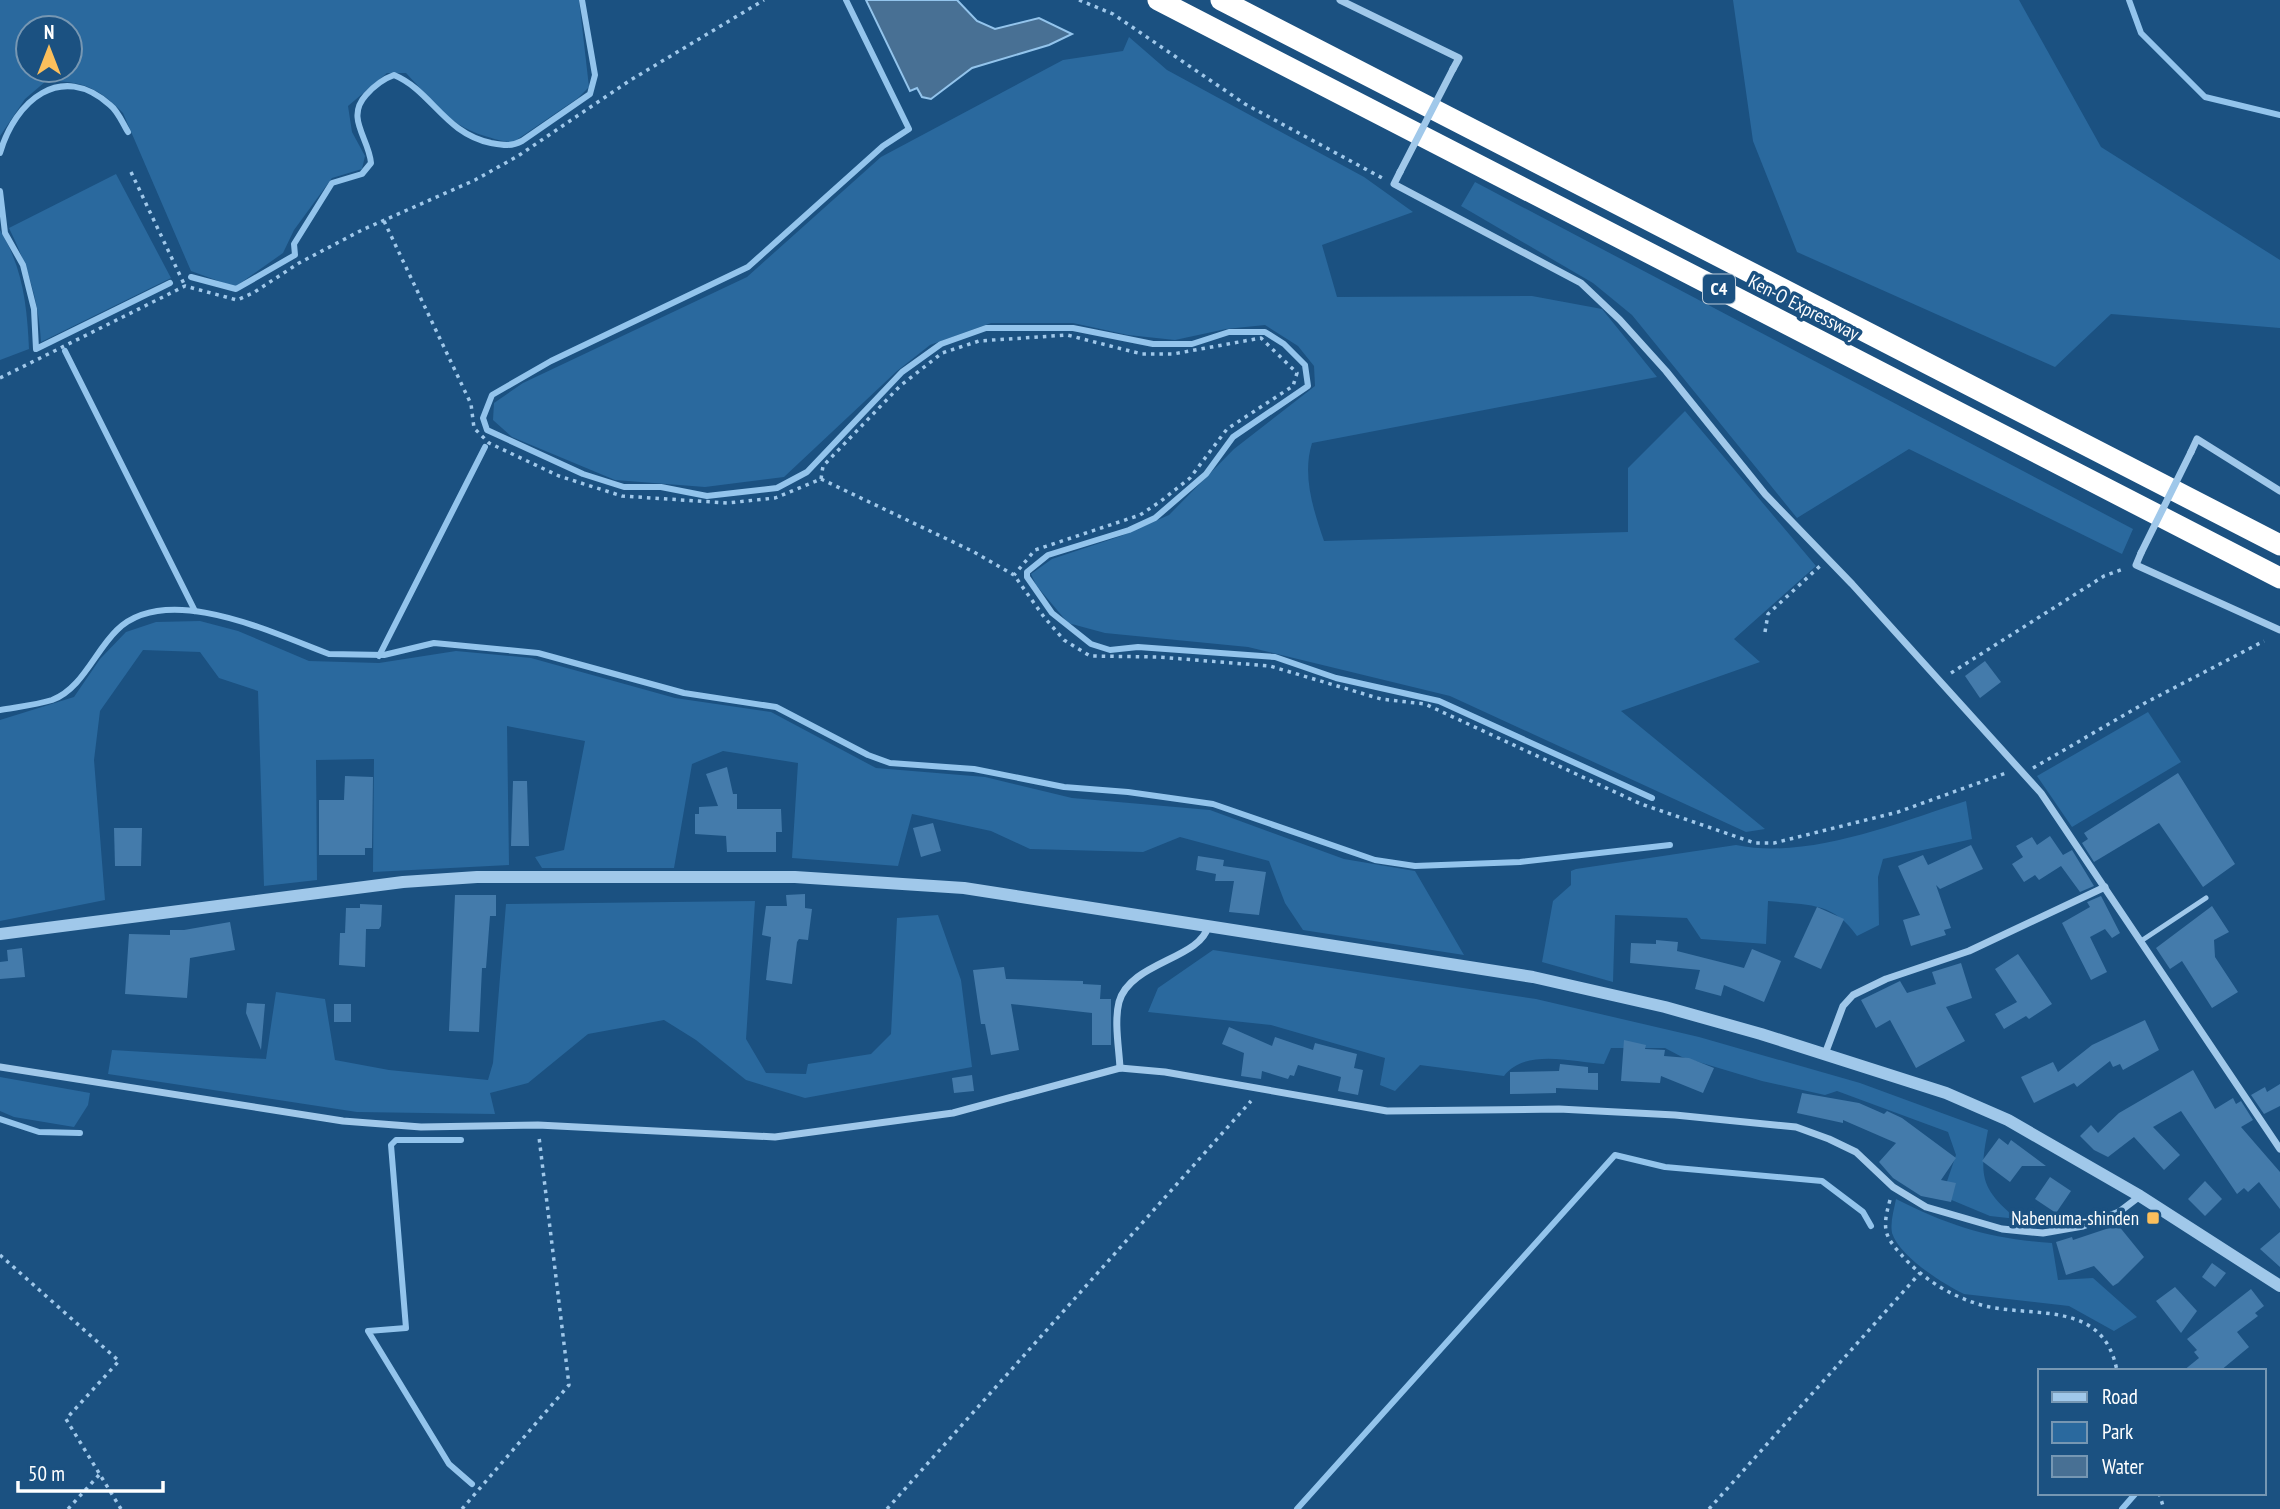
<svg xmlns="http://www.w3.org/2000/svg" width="2280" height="1509" font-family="'PT Sans Narrow',sans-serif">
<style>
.green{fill:#2a699e;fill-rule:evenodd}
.water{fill:#487094;stroke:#93c4ec;stroke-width:2}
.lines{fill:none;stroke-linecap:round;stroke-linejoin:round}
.stream{stroke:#93c4ec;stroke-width:6}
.building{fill:#447bab}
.path{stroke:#a0c8ea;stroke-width:3.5;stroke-dasharray:3.5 5;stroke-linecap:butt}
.service{stroke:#a0c8ea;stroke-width:5}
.minor{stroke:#a0c8ea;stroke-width:7}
.tertiary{stroke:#a0c8ea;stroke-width:12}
.motorway{stroke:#fff;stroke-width:21}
.minor-bridge{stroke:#a0c8ea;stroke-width:7}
.poi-dot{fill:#fbbf5c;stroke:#1b5181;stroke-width:2.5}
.labels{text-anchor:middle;stroke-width:7;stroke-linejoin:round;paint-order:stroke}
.shield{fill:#1b5181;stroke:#bbcbd9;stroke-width:2}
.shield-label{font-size:18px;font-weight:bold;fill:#fff}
.street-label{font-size:19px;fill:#fff;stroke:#1b5181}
.poi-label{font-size:19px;fill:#fff;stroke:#1b5181;text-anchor:end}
</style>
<rect width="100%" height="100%" fill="#1b5181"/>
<g class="green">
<path d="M0,0H579L589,87L578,98L512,143C451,130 447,116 406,73H387L348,106L352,132L365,156L362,169L332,178L294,230L283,253L235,287L191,271L123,113C98,87 82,81 46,81L25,99L0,136ZM28,28H70V70H28Z"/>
<polygon points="1733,0 2019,0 2101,147 2280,260 2280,328 2111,314 2055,367 1797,252 1753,141"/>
<path d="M1129,37L1167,70L1364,177L1413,212L1322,245L1337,297L1532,296L1602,309L1657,377L1312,443C1302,475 1313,509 1324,541L1628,532V468L1685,411L1816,566L1734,639L1760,662L1621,711L1765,829L1746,832L1450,696L1248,647L1105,633L1068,623L1036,585L1031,574L1052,559L1121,536L1169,515L1234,449L1315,386L1314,366L1298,346L1265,325L1226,329L1175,340L1128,335L1073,323H991L930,345L897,371L784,477L705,487L615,480L512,437L493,420L494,403L523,383L747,277L881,157L1063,60L1123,51Z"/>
<path d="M116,174L171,278L41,342C39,300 27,265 9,228Z"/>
<polygon points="1475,182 2133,529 2122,554 1909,449 1797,518 1632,315 1593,283 1461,206"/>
<path d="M0,230C23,268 27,306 29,349L0,360Z"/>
<polygon points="200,621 238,631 309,661 379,663 456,651 531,658 675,698 771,712 876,768 985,777 1072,798 1210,810 1344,859 1415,871 1464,955 1303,930 1285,903 1269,861 1180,837 1143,852 1030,849 991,831 912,814 898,866 792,858 798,763 723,751 692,764 674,868 542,868 535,857 564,850 585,741 507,726 509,865 373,872 374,759 316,760 317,880 264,886 258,691 219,678 200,652 143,650 100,711 94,760 105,900 0,921 0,720 74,697 100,659 126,632 156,622"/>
<polygon points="2148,712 2181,762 2072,827 2037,776"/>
<path d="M1966,801L1972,839L1883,859L1878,877L1879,925L1857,936C1833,901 1806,905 1768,901L1766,944L1701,939L1687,918L1615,915L1613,982L1542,962L1553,901L1571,885V871L1576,869L1736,845C1808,860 1897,823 1966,801Z"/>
<polygon points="755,901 746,1039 766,1073 806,1074 808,1064 871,1054 891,1034 897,918 938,915 961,980 972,1067 805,1098 746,1080 696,1040 664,1020 588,1034 528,1083 490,1093 495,1114 357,1112 108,1074 112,1050 266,1059 276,992 325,999 335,1060 389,1070 488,1080 493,1063 506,904"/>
<path d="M1213,950L1536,999L1699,1037L1860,1083L1988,1130C1979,1175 1980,1189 2017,1219L1990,1216L1942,1196L1956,1155L1948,1132L1837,1091L1825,1095L1762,1081L1682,1057L1665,1048H1611L1604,1064C1573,1062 1525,1048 1504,1076L1420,1065L1395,1091L1380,1085L1385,1058L1271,1025L1148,1012L1158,988Z"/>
<polygon points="0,1077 90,1093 88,1105 74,1127 14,1117 0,1111"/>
<path d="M1896,1199C1951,1227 1992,1239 2052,1243L2058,1280L2093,1278L2137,1317L2114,1331L2069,1306L1964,1294C1943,1284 1899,1256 1892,1233C1890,1222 1894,1210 1896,1199Z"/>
</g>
<polygon class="water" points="866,0 957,0 977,21 995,29 1039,18 1072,34 1049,45 972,68 931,99 922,97 917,88 910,91"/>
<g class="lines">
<g class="stream">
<polyline points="846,0 909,129 883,146 748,267 551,361 492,395 483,418 487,430 583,474 624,487 661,487 707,496 777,488 807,472 902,372 941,344 986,328 1073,328 1153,344 1192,344 1229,332 1265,332 1284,344 1305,365 1308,386 1233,437 1206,474 1155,518 1129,530 1048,555 1027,572 1027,577 1052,613 1091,644 1110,650 1138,647 1275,657 1336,678 1439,701 1652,798"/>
<polyline points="2129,0 2141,33 2205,97 2280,115"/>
<path d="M0,153C15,101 61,61 110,105C118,111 123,124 128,132"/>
<polyline points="0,191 5,233 23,265 34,309 36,349 170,283"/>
<path d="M191,277L236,289L295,255L294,244L332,183L362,174L371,163C369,138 345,118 366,95C374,86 383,79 394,75C432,91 444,133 491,143C502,145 511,147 522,141L590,94L595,75L582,0"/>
<polyline points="65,351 195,611"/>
<polyline points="379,656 485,447"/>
<path d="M0,710C17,707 36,705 52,700C82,689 95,651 117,630C167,581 275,634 329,654L384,655L434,643L538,653L684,693L776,707L868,755L890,763L974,769L1064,787L1128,792L1213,804L1375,860L1415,866L1520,862L1670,845"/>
<polyline points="0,1119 39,1132 80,1133"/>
<polyline points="461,1140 396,1140 391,1145 406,1328 368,1331 449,1464 472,1484"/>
<polyline points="1297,1509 1615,1155 1665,1167 1822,1181 1863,1212 1871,1226"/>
<polyline points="2122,1509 2136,1493"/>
</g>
</g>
<g class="building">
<polygon points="1985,661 2001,682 1980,698 1965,676"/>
<polygon points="727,767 733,794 737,794 737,809 781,809 782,832 776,832 776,852 727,852 726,836 695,834 695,814 699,814 699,807 718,806 706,774"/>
<polygon points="2178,773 2235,864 2203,887 2159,823 2094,862 2082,843 2088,839 2084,833"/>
<polygon points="345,776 373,777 372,848 365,848 365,855 319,855 319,800 344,800"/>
<polygon points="513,781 527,781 529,846 511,846"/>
<polygon points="933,823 941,851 921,857 913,828"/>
<polygon points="114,828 142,828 141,866 115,866"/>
<polygon points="2050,836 2063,855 2072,850 2094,886 2080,892 2061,866 2039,880 2035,875 2024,882 2012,864 2023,857 2016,846 2032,837 2037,845"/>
<polygon points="1971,845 1983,869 1940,889 1936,885 1951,928 1944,930 1946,935 1911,946 1903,920 1920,915 1898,866 1923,855 1928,865"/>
<polygon points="1198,856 1224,860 1223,866 1266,872 1259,915 1229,912 1234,881 1215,881 1216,874 1196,870"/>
<polygon points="805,894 805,908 812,909 808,940 799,939 797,942 792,984 766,980 771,937 762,935 766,906 787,906 786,895"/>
<polygon points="455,895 496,895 496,916 490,916 486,968 482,968 479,1032 449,1031"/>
<polygon points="2101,896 2120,933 2112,938 2105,929 2090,937 2107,972 2091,980 2062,923 2090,907 2087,902"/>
<polygon points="360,904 382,905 381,926 379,929 366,929 365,967 339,965 340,933 345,933 346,908 360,908"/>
<polygon points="2212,906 2229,932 2214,940 2215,957 2238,992 2212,1008 2182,961 2170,969 2156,948"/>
<polygon points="1817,907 1844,919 1821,969 1794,957"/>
<polygon points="230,922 235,950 190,958 187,998 125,994 129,934 170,935 170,930 184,930"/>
<polygon points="1656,940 1678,942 1677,951 1744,968 1752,949 1781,961 1764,1002 1724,985 1721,996 1695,989 1700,970 1630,963 1631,943 1656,944"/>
<polygon points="22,948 25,977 0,979 0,962 8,961 7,950"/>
<polygon points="2018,954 2052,1004 2029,1019 2026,1016 2004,1029 1995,1014 2017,1002 1995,969"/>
<polygon points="1961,963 1972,998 1946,1007 1965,1041 1916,1068 1890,1020 1876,1028 1861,1000 1900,981 1907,993 1936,984 1932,972"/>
<polygon points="1004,967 1006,979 1083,981 1083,984 1101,985 1100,999 1111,999 1111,1045 1092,1045 1092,1013 1011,1004 1019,1050 991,1055 985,1024 981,1024 973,970"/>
<polygon points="247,1003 265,1004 261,1050 246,1013"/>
<rect x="334" y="1004" width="17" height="18"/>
<polygon points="2145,1020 2159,1050 2123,1070 2120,1064 2113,1067 2110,1061 2077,1087 2074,1083 2034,1103 2021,1077 2053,1062 2058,1072 2092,1045"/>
<polygon points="1229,1027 1272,1046 1275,1037 1313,1050 1315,1043 1357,1054 1354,1068 1363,1070 1358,1095 1338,1091 1341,1077 1298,1065 1294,1076 1290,1075 1288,1079 1262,1071 1261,1079 1241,1076 1244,1053 1222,1044"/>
<polygon points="1624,1040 1646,1045 1645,1049 1665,1050 1664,1056 1689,1058 1714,1068 1703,1093 1661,1076 1660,1083 1621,1081"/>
<polygon points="1560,1064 1588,1067 1588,1073 1598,1073 1598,1090 1556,1088 1556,1093 1510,1094 1510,1072 1559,1071"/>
<polygon points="2193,1070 2215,1109 2233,1098 2236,1104 2241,1101 2253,1120 2241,1127 2280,1172 2280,1209 2259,1182 2248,1192 2244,1188 2237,1194 2181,1111 2153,1127 2180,1155 2164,1170 2134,1137 2108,1157 2094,1150 2080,1136 2091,1125 2098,1133 2119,1113"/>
<polygon points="972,1075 974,1091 954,1093 952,1078"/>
<polygon points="2280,1084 2280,1106 2264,1114 2251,1095 2265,1087 2267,1092"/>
<polygon points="1802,1093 1859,1103 1884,1114 1887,1111 1902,1118 1956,1158 1941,1180 1956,1183 1951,1202 1921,1196 1893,1178 1879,1162 1896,1143 1843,1120 1843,1123 1797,1113"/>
<polygon points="1999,1138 2008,1145 2011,1140 2046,1166 2022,1166 2010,1182 1982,1161"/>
<polygon points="2050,1177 2071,1191 2056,1213 2035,1199"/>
<polygon points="2205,1181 2222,1199 2205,1216 2188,1199"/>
<polygon points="2118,1225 2144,1257 2118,1283 2113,1286 2094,1266 2066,1275 2056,1242 2072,1237 2073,1240"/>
<polygon points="2280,1232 2280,1267 2260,1249"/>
<polygon points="2212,1263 2226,1273 2215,1287 2202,1277"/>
<polygon points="2175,1287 2197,1311 2181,1333 2156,1301"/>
<polygon points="2251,1289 2264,1306 2255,1313 2258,1316 2237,1332 2249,1347 2220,1371 2183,1371 2199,1358 2194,1352 2197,1350 2187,1339"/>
</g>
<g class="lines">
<g class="path">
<polyline points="1079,0 1113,14 1245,104 1384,179"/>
<polyline points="131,172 185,286"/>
<polyline points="384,221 471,404 474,428 489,443 559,476 622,496 727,503 775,498 821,479"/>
<polyline points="0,378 185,286 237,300 253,293 299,263 362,230 475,180 518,156 629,81 764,0"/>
<polyline points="821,479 972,551 1014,575 1044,617 1064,640 1090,656 1158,657 1270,666 1381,699 1425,704 1641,804 1755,843 1774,843 1898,812 2006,773"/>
<polyline points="821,479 823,466 900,386 942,353 979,341 1067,335 1142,354 1173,354 1261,338 1297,373 1293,386 1227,429 1190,478 1161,501 1140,515 1035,550 1014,575"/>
<polyline points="1765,632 1768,614 1820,566"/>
<polyline points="1951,673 2104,576 2123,569"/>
<polyline points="2033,768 2145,703 2264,641"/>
<path d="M1890,1200C1881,1232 1885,1237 1907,1261C1929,1283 1955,1298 1985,1306C2036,1318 2104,1300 2117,1371"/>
<polyline points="0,1255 119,1361 66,1419 121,1509"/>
<polyline points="2159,1493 2164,1509"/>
<polyline points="68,1509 99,1475"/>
<polyline points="462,1509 569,1385 539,1137"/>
<polyline points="887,1509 1251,1101"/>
<polyline points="1709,1509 1920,1273"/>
</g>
<polyline class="service" points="2141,941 2206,898"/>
<g class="minor">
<polyline points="1340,0 1459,58 1453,69"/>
<polyline points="1400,172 1394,184 1581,283 1620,320 1666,371 1765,494 1852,584 2041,793 2280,1149"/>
<polyline points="2191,452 2197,439 2280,491"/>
<polyline points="2141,553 2136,565 2280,630"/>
<polyline points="1825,1054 1843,1006 1853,995 1886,979 1969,951 2105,887"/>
<polyline points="0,1067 343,1121 421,1127 538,1125 775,1137 953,1113 1120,1068 1165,1072 1387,1111 1559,1109 1675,1115 1796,1127 1829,1139 1856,1152 1893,1187 1926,1207 2002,1229 2043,1233 2083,1226 2119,1212 2140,1196"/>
<path d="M1120,1068C1119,1048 1114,1022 1119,1002C1130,962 1201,959 1208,926"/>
</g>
<polyline class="tertiary" points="0,934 403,882 477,877 795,877 964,888 1533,977 1665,1007 1761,1034 1946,1093 2008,1120 2140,1196 2280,1286"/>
<g class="motorway">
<polyline points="1158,0 2280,578"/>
<polyline points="1221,0 2280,545"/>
</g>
<g class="minor-bridge">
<polyline points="1400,172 1453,69"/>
<polyline points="2141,553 2191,452"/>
</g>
</g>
<rect class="poi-dot" x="2146" y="1211" width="14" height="14" rx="3.5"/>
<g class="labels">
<rect class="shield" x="1703" y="274.5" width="32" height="29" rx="5"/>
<g class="shield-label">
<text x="1719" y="295">C4</text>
</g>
<g class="street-label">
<text transform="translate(1804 307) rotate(27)" y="7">Ken-O Expressway</text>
</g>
<g class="poi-label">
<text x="2139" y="1225">Nabenuma-shinden</text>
</g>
</g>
<rect x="2038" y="1369" width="228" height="126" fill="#1b5181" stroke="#7697b3" stroke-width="2"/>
<rect x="2052" y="1392" width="35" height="10" fill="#a0c8ea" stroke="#7697b3" stroke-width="2"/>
<text x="2102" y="1404" font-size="21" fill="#ffffff">Road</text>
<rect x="2052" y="1422" width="35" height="21" fill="#2a699e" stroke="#7697b3" stroke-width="2"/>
<text x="2102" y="1439" font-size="21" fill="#ffffff">Park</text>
<rect x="2052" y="1456" width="35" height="21" fill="#487094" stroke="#7697b3" stroke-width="2"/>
<text x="2102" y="1474" font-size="21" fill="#ffffff">Water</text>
<g transform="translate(49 49)"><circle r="33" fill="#1b5181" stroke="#7697b3" stroke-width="2"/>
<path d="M0-5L12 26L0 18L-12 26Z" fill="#fbbf5c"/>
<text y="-10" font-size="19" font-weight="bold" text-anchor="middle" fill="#ffffff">N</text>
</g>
<path d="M18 1481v10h145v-10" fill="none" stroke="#ffffff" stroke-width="3.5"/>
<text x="28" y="1481" font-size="21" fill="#ffffff" stroke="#1b5181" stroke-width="5" paint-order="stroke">50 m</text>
</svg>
